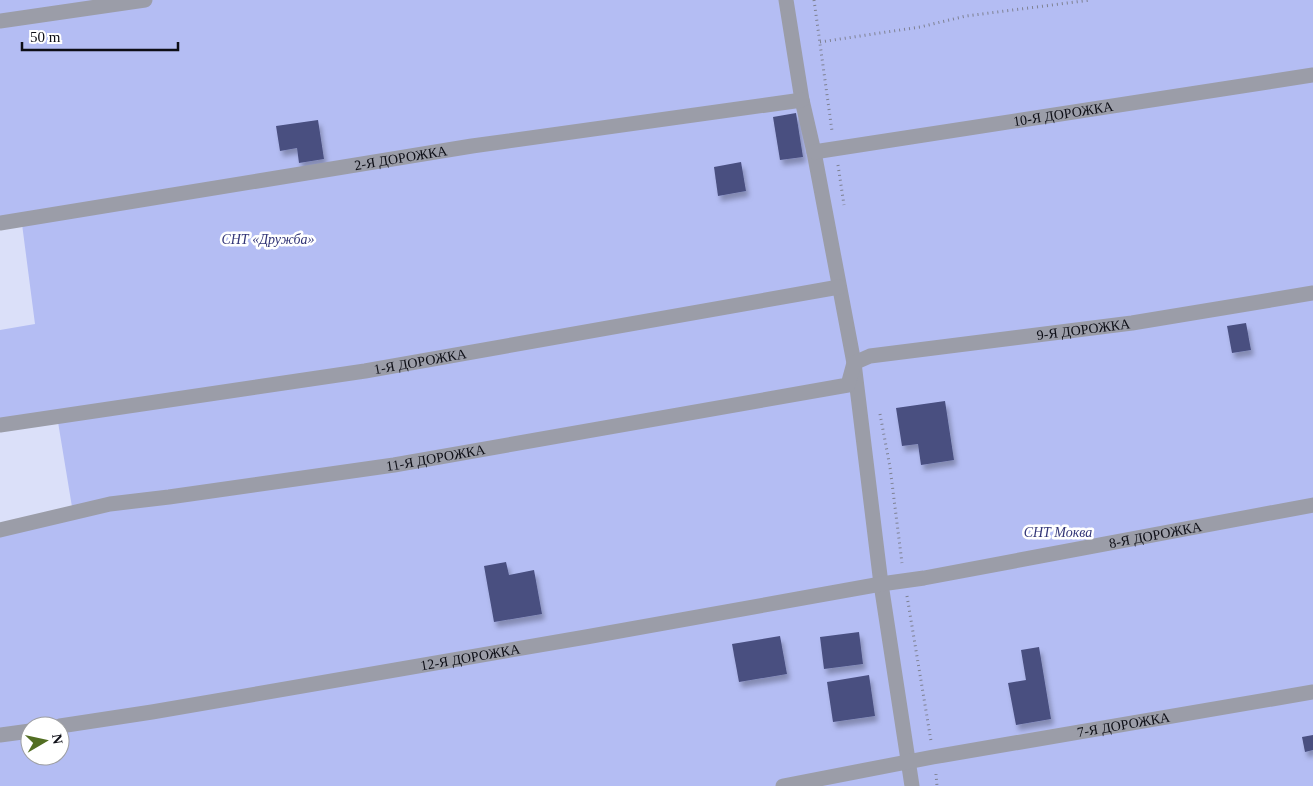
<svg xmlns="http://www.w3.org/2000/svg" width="1313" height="786" font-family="'Times New Roman',serif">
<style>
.green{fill:#b4bdf3;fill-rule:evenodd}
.building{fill:#494f80;filter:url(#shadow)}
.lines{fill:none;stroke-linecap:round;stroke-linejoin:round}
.path{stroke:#7e8192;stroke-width:3;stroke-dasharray:1 4;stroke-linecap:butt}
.minor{stroke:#9b9da8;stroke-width:15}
.labels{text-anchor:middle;stroke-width:5;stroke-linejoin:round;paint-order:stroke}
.street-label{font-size:14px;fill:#0d0e16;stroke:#fff}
.park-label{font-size:14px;font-style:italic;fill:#323577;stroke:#fff}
</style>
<defs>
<filter id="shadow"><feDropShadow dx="3" dy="5.5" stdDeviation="2.5" flood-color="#0004"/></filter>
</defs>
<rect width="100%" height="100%" fill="#dbe0f9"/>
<path class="green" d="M0,0H1313V786H0V524L72,507L58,422L0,431V330L35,324L22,224L0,216ZM30,726H60V756H30Z"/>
<g class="building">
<polygon points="796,113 803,157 780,160 773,117"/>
<polygon points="318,120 324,159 299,163 297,148 280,151 276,126"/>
<polygon points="741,162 746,191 718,196 714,167"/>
<polygon points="1246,323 1251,350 1232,353 1227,326"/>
<polygon points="945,401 954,460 921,465 918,444 902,446 896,408"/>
<polygon points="506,562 509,575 534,570 542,614 494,622 484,566"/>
<polygon points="859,632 863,664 824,669 820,637"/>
<polygon points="780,636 787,674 739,682 732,644"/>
<polygon points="1039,647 1051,719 1016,725 1008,683 1026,680 1021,650"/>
<polygon points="869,675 875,716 833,722 827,682"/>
<polygon points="1313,735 1313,750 1305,752 1302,737"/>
</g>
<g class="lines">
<g class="path">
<polyline points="814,0 832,131"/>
<polyline points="820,42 920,27 966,16 1091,0"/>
<polyline points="838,165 844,205"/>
<polyline points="880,414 890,467 902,563"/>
<polyline points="907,596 931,741"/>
<polyline points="936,774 937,786"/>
</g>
<g class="minor">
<polyline points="786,0 802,100 814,152 854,363 881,584 912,786"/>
<polyline points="0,21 145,0"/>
<path id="s1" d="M814,152L1313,75"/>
<path id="s2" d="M0,223L472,146L802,100"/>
<path id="s3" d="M0,425L365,371L839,287"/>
<path id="s4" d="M0,530L110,504L169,497L394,465L848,385L854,363L870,356L1132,323L1313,293"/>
<path id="s5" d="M60,726L152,712L586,637L881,584L924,578L1313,505"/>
<polyline points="0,735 30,731"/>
<path id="s6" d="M783,786L933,757L1313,692"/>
</g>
</g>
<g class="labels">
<g class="street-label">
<text dy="5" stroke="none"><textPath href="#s1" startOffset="252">10-Я ДОРОЖКА</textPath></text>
<text dy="5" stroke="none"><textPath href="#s2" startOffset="406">2-Я ДОРОЖКА</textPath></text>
<text dy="5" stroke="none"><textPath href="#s4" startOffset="1116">9-Я ДОРОЖКА</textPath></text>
<text dy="5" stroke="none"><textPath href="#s3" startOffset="425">1-Я ДОРОЖКА</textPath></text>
<text dy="5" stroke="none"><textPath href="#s4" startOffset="442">11-Я ДОРОЖКА</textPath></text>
<text dy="5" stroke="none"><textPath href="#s5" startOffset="1112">8-Я ДОРОЖКА</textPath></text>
<text dy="5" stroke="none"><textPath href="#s5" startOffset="416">12-Я ДОРОЖКА</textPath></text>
<text dy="5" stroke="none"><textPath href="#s6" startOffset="346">7-Я ДОРОЖКА</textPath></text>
</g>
<g class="park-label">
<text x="268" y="244">СНТ «Дружба»</text>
<text x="1058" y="537">СНТ Моква</text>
</g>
</g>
<g transform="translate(45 741) rotate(81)"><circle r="24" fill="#ffffff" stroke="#9e9fa2"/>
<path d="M0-4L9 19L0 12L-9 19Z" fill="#526e22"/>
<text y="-8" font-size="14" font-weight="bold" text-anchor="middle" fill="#0d0e16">N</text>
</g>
<path d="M22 42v8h156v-8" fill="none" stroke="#0d0e16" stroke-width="2.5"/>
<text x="30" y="42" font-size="15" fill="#0d0e16" stroke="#ffffff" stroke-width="4" paint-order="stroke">50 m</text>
</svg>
